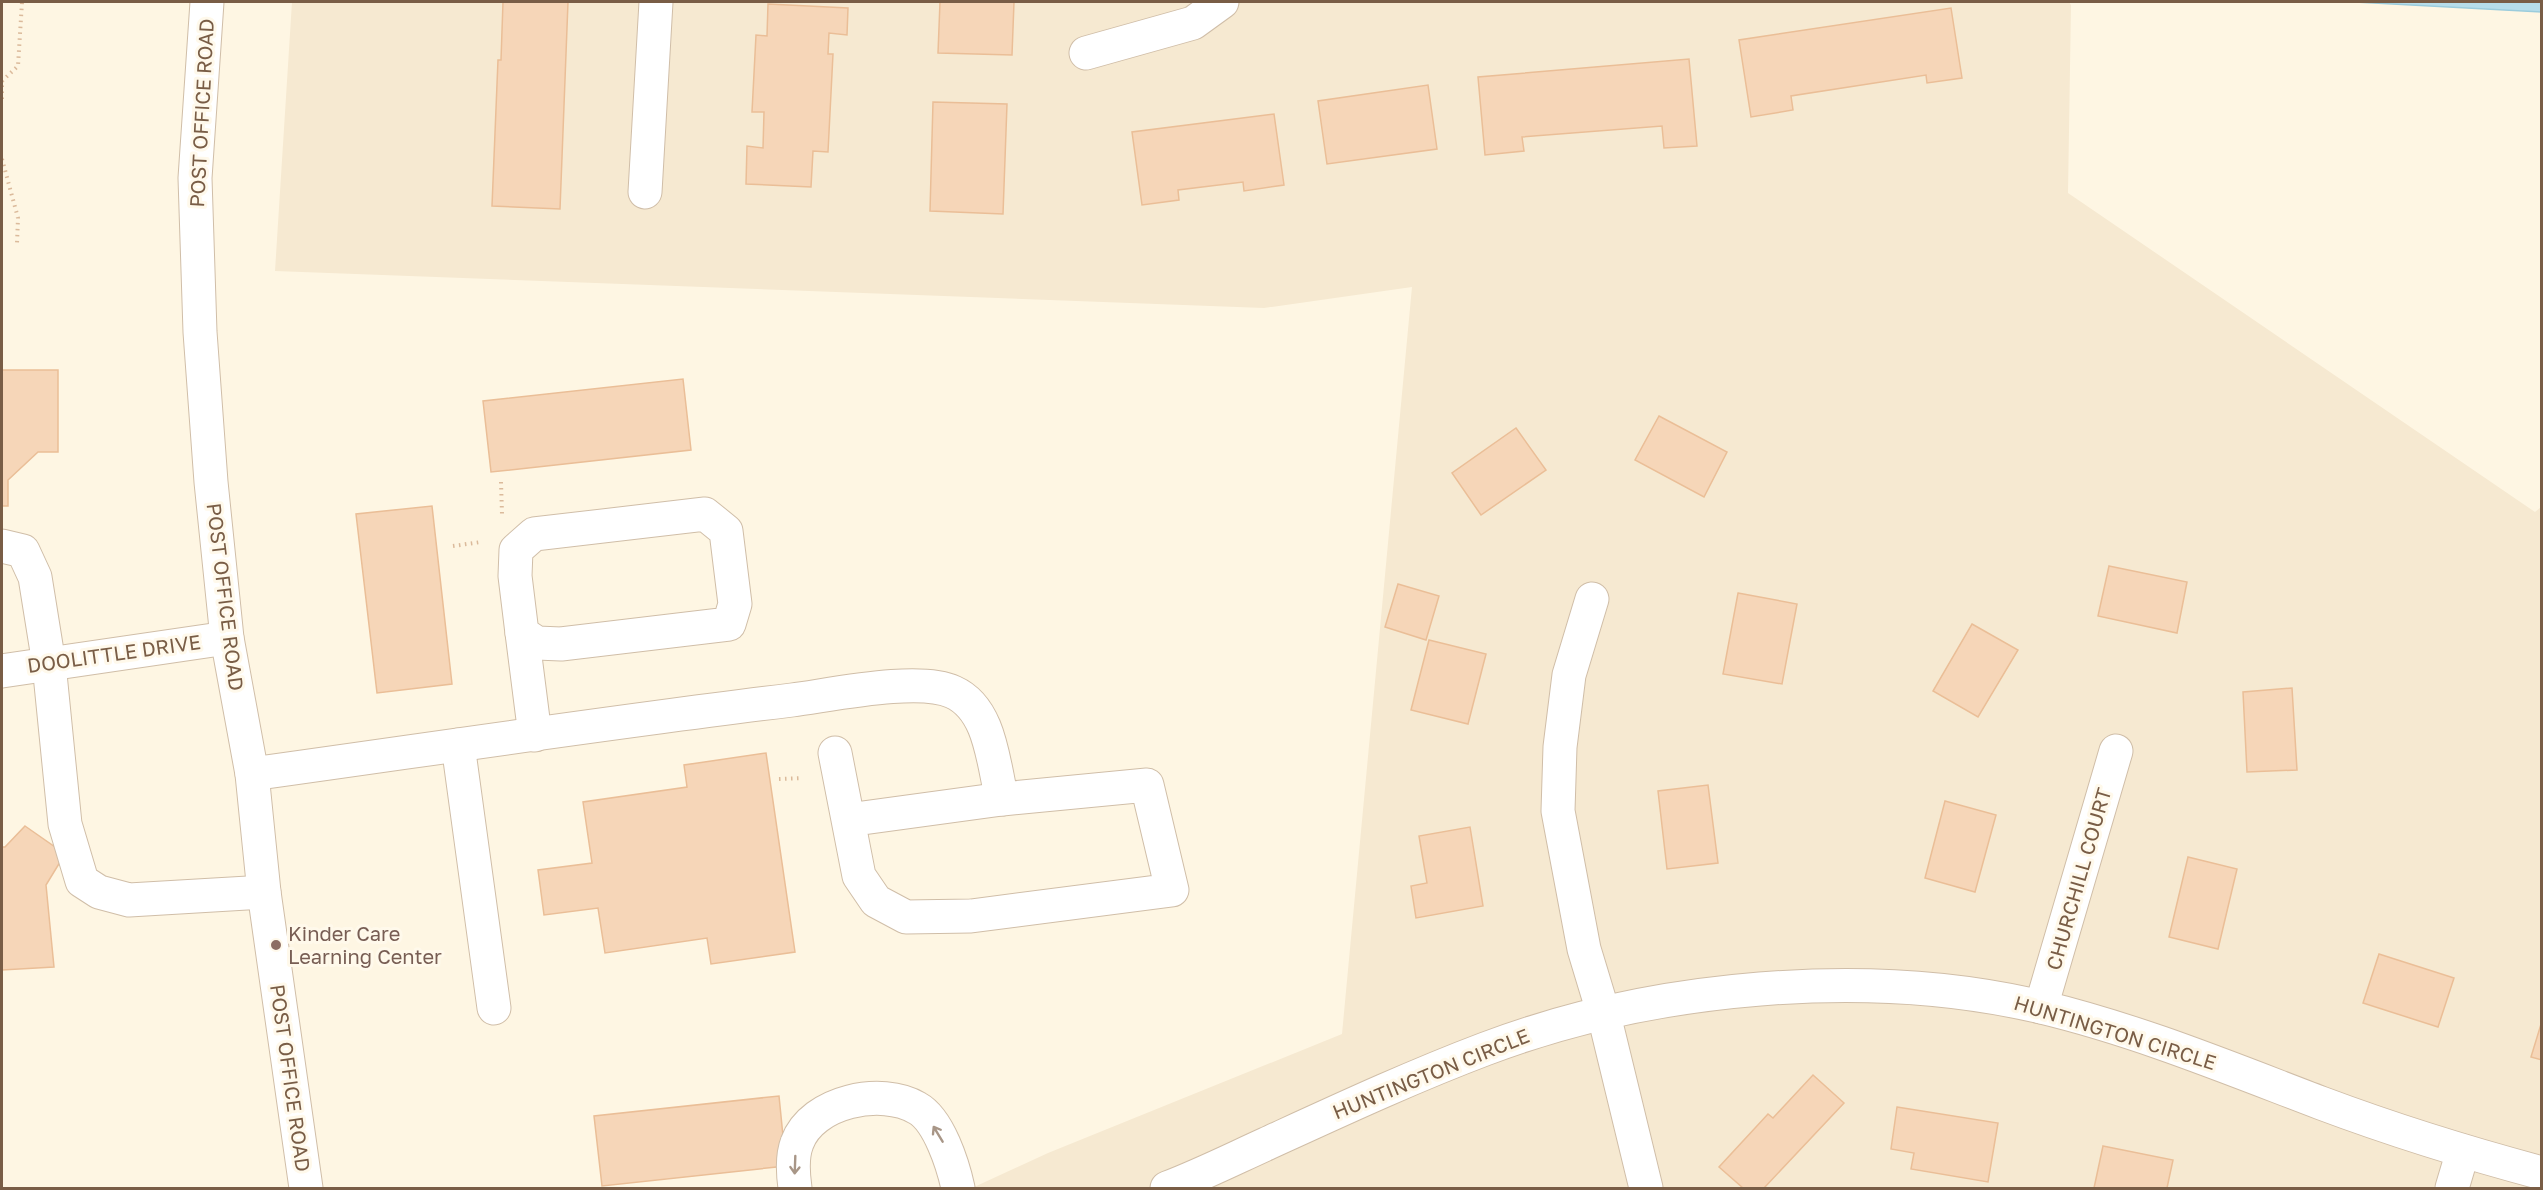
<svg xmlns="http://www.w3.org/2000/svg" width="2543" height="1190" font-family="'Golos Text',sans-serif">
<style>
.residential{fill:#f6e9d1}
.water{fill:#b6ddea;stroke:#9bccdc;stroke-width:1.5}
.building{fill:#f6d6b8;stroke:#eabe97;stroke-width:1.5}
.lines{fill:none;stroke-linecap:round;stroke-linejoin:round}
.minor-casing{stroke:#d0bea8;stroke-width:35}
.path{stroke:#dbba9b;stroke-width:4;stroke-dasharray:1.5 4.5;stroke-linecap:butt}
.minor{stroke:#fff;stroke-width:33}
.oneway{stroke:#a89687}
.education-dot{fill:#8d6e63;stroke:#fff9eb;stroke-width:2}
.labels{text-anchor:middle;stroke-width:6;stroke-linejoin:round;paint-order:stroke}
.street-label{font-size:20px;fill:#795d46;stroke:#fff9eb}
.education-label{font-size:20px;fill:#785e54;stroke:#fff9eb;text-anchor:start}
</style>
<rect width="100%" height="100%" fill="#fef6e3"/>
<polygon class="residential" points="292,2 2069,2 2071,5 2068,193 2535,512 2541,507 2541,1188 972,1188 1048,1153 1342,1034 1412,287 1264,308 275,271"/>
<polygon class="water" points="2355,2 2541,2 2541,12"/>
<g class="building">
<polygon points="503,2 568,2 560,209 492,206 498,60 501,60"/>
<polygon points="940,2 1014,2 1012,55 938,53"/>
<polygon points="768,4 848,8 847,35 829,33 828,54 833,54 828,152 813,151 811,187 746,184 747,146 763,148 764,112 752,112 756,35 767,36"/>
<polygon points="1951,8 1962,78 1927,83 1926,75 1791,96 1793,110 1751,117 1739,40"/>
<polygon points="1689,59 1697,146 1664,148 1662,126 1522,137 1524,151 1485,155 1478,77"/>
<polygon points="1428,85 1437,149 1327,164 1318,101"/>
<polygon points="933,102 1007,104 1003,214 930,211"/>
<polygon points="1274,114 1284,185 1244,191 1243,182 1178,190 1179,200 1142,205 1132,132"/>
<polygon points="2,370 58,370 58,452 38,452 8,480 8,506 2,506"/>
<polygon points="683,379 691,450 491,472 483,401"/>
<polygon points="1659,416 1727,452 1704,497 1635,460"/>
<polygon points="1516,428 1546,470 1481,515 1452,473"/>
<polygon points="432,506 452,684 377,693 356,514"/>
<polygon points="2109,566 2187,582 2177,633 2098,616"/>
<polygon points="1398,584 1439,596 1426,640 1385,627"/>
<polygon points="1738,593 1797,604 1782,684 1723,674"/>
<polygon points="1972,624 2018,650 1978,717 1933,691"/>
<polygon points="1429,640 1486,654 1468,724 1411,710"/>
<polygon points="2292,688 2297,770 2247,772 2243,692"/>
<polygon points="766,753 795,952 711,964 707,938 605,953 598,908 544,915 538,870 592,863 583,802 687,787 684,765"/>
<polygon points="1708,785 1718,863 1667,869 1658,791"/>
<polygon points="1945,801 1996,815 1975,892 1925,878"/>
<polygon points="25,826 65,854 46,885 54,967 2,970 2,847 5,847"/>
<polygon points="1470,827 1483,906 1416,918 1411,886 1427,883 1419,836"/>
<polygon points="2188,857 2237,869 2218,949 2169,937"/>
<polygon points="2379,954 2454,978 2438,1027 2363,1003"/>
<polygon points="2542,1021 2542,1060 2531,1057"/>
<polygon points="1813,1075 1844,1103 1764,1188 1743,1188 1719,1167 1768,1114 1773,1118"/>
<polygon points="779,1096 786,1166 602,1186 594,1116"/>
<polygon points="1897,1107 1998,1123 1988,1182 1911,1169 1914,1153 1891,1149"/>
<polygon points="2103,1146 2173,1160 2167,1188 2094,1188"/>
</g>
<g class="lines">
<defs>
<g id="minor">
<polyline points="207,2 195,178 200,332 211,482 227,638 252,774 264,892 306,1188"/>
<polyline points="1086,53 1193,23 1222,2"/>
<polyline points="645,192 656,2"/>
<polygon points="705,514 726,531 735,604 729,624 561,644 537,643 522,633 515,576 516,550 534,534"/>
<polyline points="2,546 23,551 35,577 49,664 65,824 82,881 99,892 129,900 264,892"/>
<polyline points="1592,599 1569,675 1560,747 1558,811 1584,949 1604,1015 1646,1188"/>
<polyline points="522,633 535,735"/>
<polyline points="2,671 227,638"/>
<polyline points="458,745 494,1008"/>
<polyline points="835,753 859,876 876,901 906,917 971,916 1172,890 1147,785 1002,799 848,820"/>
<path d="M252,774C432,749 611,722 792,700C831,695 919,676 953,692C991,709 993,763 1002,799"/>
<polyline points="2041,1007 2116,751"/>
<path d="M795,1188C793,1174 792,1156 797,1143C812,1101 882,1087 917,1108C939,1120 953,1165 958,1188"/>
<path d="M1167,1188C1201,1175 1233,1159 1266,1144C1338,1111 1411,1077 1485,1049C1651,986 1867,966 2041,1007C2137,1030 2229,1068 2321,1103C2393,1130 2467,1153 2542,1173"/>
<polyline points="2452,1188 2463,1151"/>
</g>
</defs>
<use href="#minor" class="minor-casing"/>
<g class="path">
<polyline points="2,99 2,81 18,66 22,2"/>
<polyline points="2,159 18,218 17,243"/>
<polyline points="501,482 502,514"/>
<polyline points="453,546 481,542"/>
<polyline points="779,779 802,778"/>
</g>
<use href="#minor" class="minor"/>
</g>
<defs><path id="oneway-shaft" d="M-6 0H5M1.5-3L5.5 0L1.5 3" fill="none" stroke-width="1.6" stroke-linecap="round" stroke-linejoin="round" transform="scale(1.5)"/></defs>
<g class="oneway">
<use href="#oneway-shaft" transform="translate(938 1134) rotate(-121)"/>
<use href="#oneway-shaft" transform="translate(795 1165) rotate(92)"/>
</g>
<circle class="education-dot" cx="276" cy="945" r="6"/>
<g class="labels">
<g class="street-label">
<text transform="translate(202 113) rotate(-87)" y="7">POST OFFICE ROAD</text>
<text transform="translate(225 597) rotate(83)" y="7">POST OFFICE ROAD</text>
<text transform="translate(114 654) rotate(-8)" y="7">DOOLITTLE DRIVE</text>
<text transform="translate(2079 879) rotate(-74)" y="7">CHURCHILL COURT</text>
<text transform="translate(2115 1033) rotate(17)" y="7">HUNTINGTON CIRCLE</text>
<text transform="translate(1431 1074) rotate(-22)" y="7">HUNTINGTON CIRCLE</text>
<text transform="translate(290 1078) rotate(82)" y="7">POST OFFICE ROAD</text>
</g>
<g class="education-label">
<text x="288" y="941">Kinder Care<tspan x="288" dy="23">Learning Center</tspan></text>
</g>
</g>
<rect width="2543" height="1190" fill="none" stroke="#795d46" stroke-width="6"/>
</svg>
